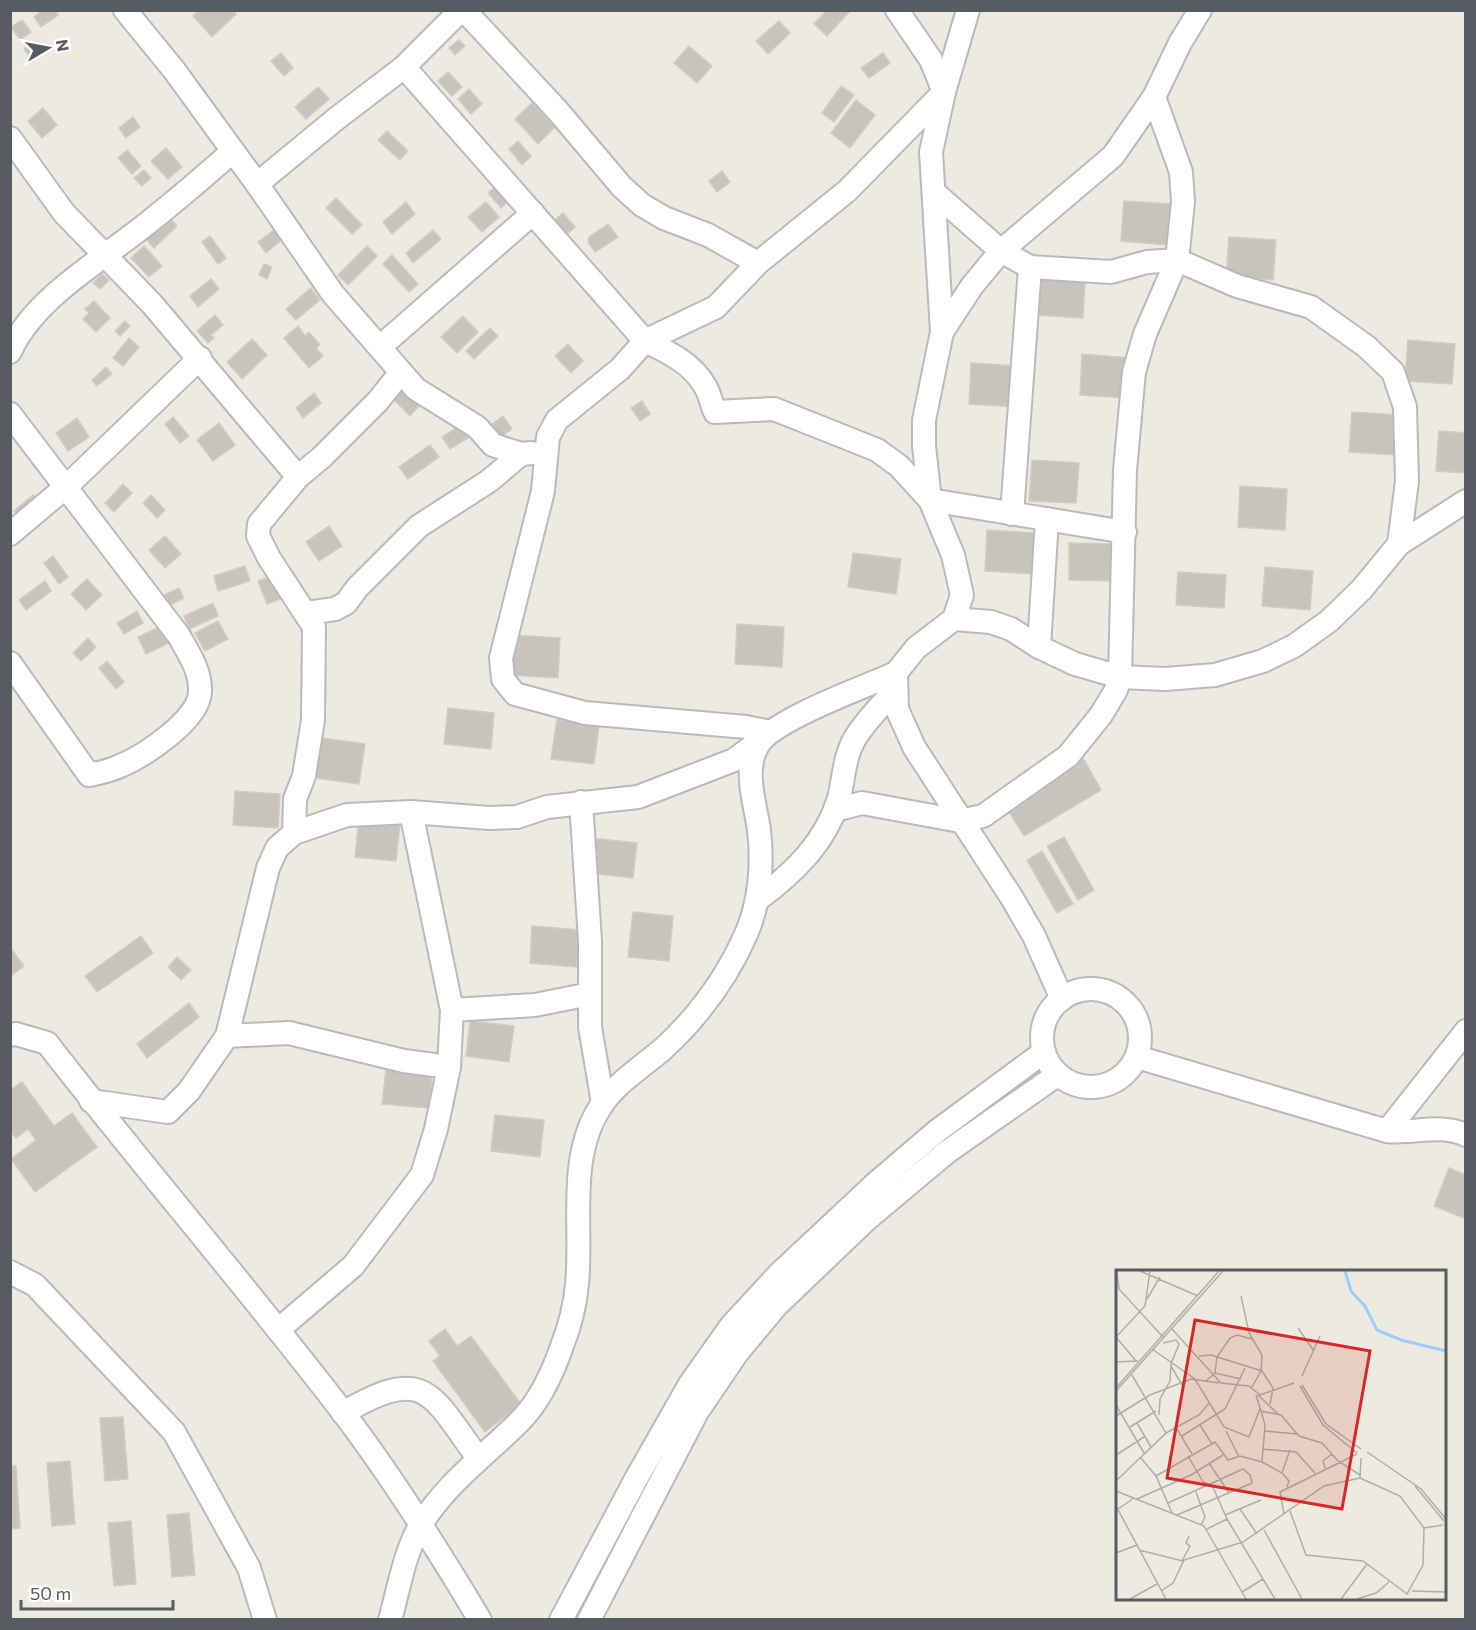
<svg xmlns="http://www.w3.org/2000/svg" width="1476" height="1630" font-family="Commissioner,sans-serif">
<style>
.building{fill:#c8c4bc;stroke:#d2cdbd;stroke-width:1.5}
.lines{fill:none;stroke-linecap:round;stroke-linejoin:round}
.minor-casing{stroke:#b7bac0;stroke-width:26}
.minor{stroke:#fff;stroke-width:22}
.inset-river{fill:none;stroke:#9dcdff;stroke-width:3}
.inset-road{fill:none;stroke:#adaea9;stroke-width:1.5}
.view{fill:#d62828;fill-opacity:0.15;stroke:#d62828;stroke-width:3}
.inset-edge{fill:none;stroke:#585c62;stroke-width:3}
</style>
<rect width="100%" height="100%" fill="#edebdf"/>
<g class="building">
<polygon points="43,10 55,10 58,15 41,27 34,17"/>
<polygon points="199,10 233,10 236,14 212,37 193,16"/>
<polygon points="827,10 851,10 827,36 814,24"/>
<polygon points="22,20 31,32 20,40 11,27"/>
<polygon points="779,21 790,33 768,54 756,41"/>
<polygon points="459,40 465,46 455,55 449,48"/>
<polygon points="32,42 41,54 33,61 24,49"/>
<polygon points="689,46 712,66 697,83 674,63"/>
<polygon points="281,53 293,68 284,76 271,61"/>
<polygon points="883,53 890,63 869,78 861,68"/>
<polygon points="448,72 462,87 452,96 438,81"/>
<polygon points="841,86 854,95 834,122 822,113"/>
<polygon points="318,87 329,99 306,119 295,107"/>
<polygon points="469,89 482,104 471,114 458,99"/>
<polygon points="856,100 875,115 850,148 831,133"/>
<polygon points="532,103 555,127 538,144 515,119"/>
<polygon points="43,108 57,125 42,138 28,121"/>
<polygon points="133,117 140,127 126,138 119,128"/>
<polygon points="387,131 408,151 400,160 378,140"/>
<polygon points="518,141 531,156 522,165 509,149"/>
<polygon points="166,148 182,167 168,179 151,161"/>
<polygon points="127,150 141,166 132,174 118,158"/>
<polygon points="144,170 151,178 142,186 134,178"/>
<polygon points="722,171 730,182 717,192 709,181"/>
<polygon points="497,185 509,200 501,208 488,193"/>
<polygon points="336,198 362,225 352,234 326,208"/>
<polygon points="1124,201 1171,204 1168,245 1121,241"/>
<polygon points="406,202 415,214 392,234 383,222"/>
<polygon points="486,202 499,217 482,232 468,217"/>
<polygon points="563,213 575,227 567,234 555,220"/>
<polygon points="169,217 177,226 154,248 146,239"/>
<polygon points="608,224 618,237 595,252 588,242 589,237"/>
<polygon points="277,228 284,238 266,253 258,242"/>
<polygon points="433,230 441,239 413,263 406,253"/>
<polygon points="210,236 226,258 218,264 202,242"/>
<polygon points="1229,237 1276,240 1273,280 1226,277"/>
<polygon points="144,246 162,266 149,277 131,258"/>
<polygon points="367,246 377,256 348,285 338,275"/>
<polygon points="392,255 418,284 409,292 383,264"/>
<polygon points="264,264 272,267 267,279 259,275"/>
<polygon points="102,274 109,280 100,289 93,283"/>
<polygon points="1038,275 1085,278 1083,318 1036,315"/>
<polygon points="211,279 219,289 198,307 190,296"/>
<polygon points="311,288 320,300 296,320 286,309"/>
<polygon points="94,301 110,318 96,332 83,319 89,313 85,309"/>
<polygon points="215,315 223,325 211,335 214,338 208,343 197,331"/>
<polygon points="463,316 478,332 457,353 441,337"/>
<polygon points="125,321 130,326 120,336 115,331"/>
<polygon points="298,326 305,336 309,332 320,345 316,348 323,356 309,368 284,338"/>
<polygon points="490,328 498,336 474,359 466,351"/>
<polygon points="129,338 139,347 123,366 113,358"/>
<polygon points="252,339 267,355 242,379 227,362"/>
<polygon points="1408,340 1455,344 1452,384 1405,381"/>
<polygon points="568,344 583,361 571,373 555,356"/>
<polygon points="1082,354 1130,358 1127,398 1080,395"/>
<polygon points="971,363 1018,366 1016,407 969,404"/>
<polygon points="106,367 112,374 97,386 92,380"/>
<polygon points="398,385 419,406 410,416 389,395"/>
<polygon points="314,393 321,403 303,418 296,408"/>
<polygon points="642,401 650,414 640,421 631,408"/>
<polygon points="1352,412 1399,415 1396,455 1349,452"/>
<polygon points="503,416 512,429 493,442 484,430"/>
<polygon points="173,417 189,436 180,443 165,424"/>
<polygon points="77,418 89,437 68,451 56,433"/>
<polygon points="466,422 474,434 450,449 442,437"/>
<polygon points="219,423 235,445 213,461 197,440"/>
<polygon points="1439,431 1466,433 1466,473 1436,471"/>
<polygon points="430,445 439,457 408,479 399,467"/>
<polygon points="1032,460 1079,463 1076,503 1029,501"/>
<polygon points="123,484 132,493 114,512 105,503"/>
<polygon points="1240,486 1287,489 1285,530 1238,527"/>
<polygon points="33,495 39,503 21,519 14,511"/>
<polygon points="151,495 165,510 157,518 143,503"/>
<polygon points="329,526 342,546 319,561 306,542"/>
<polygon points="987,530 1034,533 1032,574 985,571"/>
<polygon points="165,536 181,554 165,568 149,550"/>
<polygon points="1069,543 1115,544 1115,581 1069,580"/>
<polygon points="853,553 901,559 896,594 848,587"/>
<polygon points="53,556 68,577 59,584 44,563"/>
<polygon points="245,566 250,581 218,591 214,576"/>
<polygon points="1265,567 1313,571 1310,610 1262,606"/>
<polygon points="1178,572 1226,575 1224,608 1176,605"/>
<polygon points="275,575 283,598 267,604 258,581"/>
<polygon points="87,579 102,595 86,610 71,594"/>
<polygon points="45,581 51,591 26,610 19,600"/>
<polygon points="179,588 184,598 170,605 164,595"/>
<polygon points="213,603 218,616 189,629 184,616"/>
<polygon points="137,611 143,623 124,634 117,623"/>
<polygon points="218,621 228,639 205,651 195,633"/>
<polygon points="737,624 784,627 782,667 735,664"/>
<polygon points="161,626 169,643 146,654 138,637"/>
<polygon points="513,635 560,638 558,678 511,675"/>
<polygon points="88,638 96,647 81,661 73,653"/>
<polygon points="107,661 124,682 116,689 99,668"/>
<polygon points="448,708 494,713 491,749 444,744"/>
<polygon points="557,719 599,726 594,764 551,759"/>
<polygon points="322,738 365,744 359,784 316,778"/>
<polygon points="1083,758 1101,790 1024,836 1005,805"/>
<polygon points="235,791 280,794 278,828 233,825"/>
<polygon points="359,819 400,823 396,861 355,857"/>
<polygon points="1064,837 1094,890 1078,900 1047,846"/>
<polygon points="591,838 637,843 633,878 588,873"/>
<polygon points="1042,851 1073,904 1057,913 1027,860"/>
<polygon points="633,912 673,916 669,961 628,957"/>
<polygon points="532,926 580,930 577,967 530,963"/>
<polygon points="141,936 153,953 97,992 85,976"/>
<polygon points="10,947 24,966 10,976"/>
<polygon points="177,957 191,970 181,980 168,967"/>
<polygon points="189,1003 199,1017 147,1058 137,1044"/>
<polygon points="470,1021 514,1026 509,1062 466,1056"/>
<polygon points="386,1069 432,1074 429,1108 382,1104"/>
<polygon points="22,1082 54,1126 72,1113 97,1147 35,1192 11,1159 36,1140 28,1129 16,1138 10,1131 10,1090"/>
<polygon points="495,1115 544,1120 540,1157 491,1151"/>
<polygon points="1449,1168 1466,1175 1466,1219 1434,1206"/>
<polygon points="445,1329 457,1346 471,1336 521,1404 485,1432 433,1361 440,1356 429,1341"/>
<polygon points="123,1417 128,1479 105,1481 100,1418"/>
<polygon points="70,1461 75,1524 52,1526 47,1463"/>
<polygon points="10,1466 16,1466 20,1528 10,1529"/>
<polygon points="189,1513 195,1575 172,1577 167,1515"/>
<polygon points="131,1521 136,1584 114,1586 108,1523"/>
</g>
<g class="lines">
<defs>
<g id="minor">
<polyline points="125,10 174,70 257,184 333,294 401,372 378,401 322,457 298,477 259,524 258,536 269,558 314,627 313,720 304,776 295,799 294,833"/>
<polyline points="464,10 557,110 622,187 642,205 664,218 708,235 758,263"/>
<polyline points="897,10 931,60 944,92 931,152 942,332"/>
<path d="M404,67L645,341C668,352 692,363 705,386C710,394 711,403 715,412L774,409L877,450L899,466L930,500L1125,532"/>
<polyline points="10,138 64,213 152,304 298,477"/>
<polyline points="257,184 336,119 404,67 461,10"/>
<polyline points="936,194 1001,251 1030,267 1111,272 1147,262 1177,260 1237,286 1311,307 1367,347 1393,372 1405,407 1407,481 1399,544"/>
<polyline points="380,347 533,213"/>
<path d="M10,352C33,298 104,259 149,222C178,199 206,175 233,151"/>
<polyline points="401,372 416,389 477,427 493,445 521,454 532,453"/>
<path d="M10,414L179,636C189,654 201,671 200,692C199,720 144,756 120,766C110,771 99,773 89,775L10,663"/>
<polyline points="1012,514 1030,267"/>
<polyline points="10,534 67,486 200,358"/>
<polyline points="306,613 335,609 346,603 357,588 419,526 489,481 521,454"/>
<polyline points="954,619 991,622 1011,629 1039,647 1075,664 1120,677 1165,679 1215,675 1263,661 1294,646 1329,621 1362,589 1399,544 1466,501"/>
<polyline points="1039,647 1047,519"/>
<polyline points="770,732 746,727 585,713 515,694 503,679 501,658 543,491 548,437 557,420 620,369 645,341 716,307 758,263 847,191 944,92 968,10"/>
<polyline points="581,802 590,941 590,1027 603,1103"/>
<polyline points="835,810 862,803 960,821 983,816 1068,756 1101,715 1116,690 1120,677 1125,470 1134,372 1145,334 1177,260 1183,202 1181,172 1154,97"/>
<path d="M757,900C794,873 826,842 839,798C844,778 844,758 854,740C864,722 881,706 895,690"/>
<circle cx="1091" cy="1038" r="49"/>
<polyline points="1062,999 1034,936 1012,898 914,747 897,709 896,673 916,648 954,619 962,595 953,555 930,500 924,446 924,420 942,332 972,286 1001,251 1113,156 1154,97 1180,43 1200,10"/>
<polyline points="452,1010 535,1005 590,994"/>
<path d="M10,1035L16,1034L47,1043C143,1167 246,1286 342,1411C393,1478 437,1548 480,1620"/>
<polyline points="227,1036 289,1033 404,1061 449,1067"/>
<path d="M1137,1057L1387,1131C1414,1134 1440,1123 1466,1135"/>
<polyline points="91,1101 168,1112 189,1091 227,1036 268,868 277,848 294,833 347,815 411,812 489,818 517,817 547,807 638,797 734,760 760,741"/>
<polyline points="1387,1131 1466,1031"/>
<polyline points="10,1272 35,1285 174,1432 249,1568 265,1620"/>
<polyline points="278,1330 353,1266 422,1175 436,1129 449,1067 452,1010 411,812"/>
<path d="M343,1413C425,1365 430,1392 478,1458"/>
<path d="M390,1620C399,1588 404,1554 420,1526C446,1483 485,1456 520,1421C539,1402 553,1372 562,1346C570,1326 575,1305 577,1284C583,1226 566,1155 603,1103C618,1082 643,1066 663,1049C700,1015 727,978 747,932C760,901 763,863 759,830C755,802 743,770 758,745C772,720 867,686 896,673"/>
<polyline points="561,1620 636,1479 690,1384 731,1326 779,1274 875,1184 937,1131 1044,1052"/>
<polyline points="589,1620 697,1412 737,1353 777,1305 867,1219 947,1152 1057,1075"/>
</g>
</defs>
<use href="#minor" class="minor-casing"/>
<use href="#minor" class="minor"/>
</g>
<g transform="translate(1116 1270)">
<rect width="330" height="330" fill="#edebdf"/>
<path class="inset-river" d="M229,1L235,21L249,36L261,60L285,70L330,81"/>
<path class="inset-road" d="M1,1L3,19L47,67M24,1L82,26M125,26L133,63L146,85L145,101L136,117M31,29L44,7M55,58L105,113L133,116L144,125L178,113M182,58L198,81M36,79L79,109L108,157L133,167L144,139M83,86L95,85L146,101L157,118L154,134M20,91L0,67L29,36L34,1M0,92L22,91M55,96L66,115M99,103L125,109M186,106L204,66M90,111L99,103L101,87L114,68L121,65L136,69M186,115L210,154L245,179M184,116L207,155L241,183M0,118L103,1M0,121L107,1M140,125L145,141L165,145L183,166L206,173L222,191L244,205M142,125L162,144M0,135L28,183M145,141L149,155L146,192L166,203L173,211L171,217M43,145L44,129L54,111L55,94L63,74L60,70L47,73M0,146L34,125L75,109L103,113M21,153L35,177M84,155L96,174M14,157L40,141M61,159L76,184M110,161L123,187M148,161L181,164M50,163L83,145L94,132M66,166L109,139L129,98M146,179L180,182L199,203M251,182L305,219L330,249M0,185L28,167M72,186L87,212L96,215L111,249L159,329M25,188L40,206L56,243M245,188L244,208L284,226L308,258L327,255M93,193L113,223M209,198L207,191L216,184M166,203L174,180M40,206L99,172L112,190L124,186L146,192M0,211L50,163L16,105M299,216L328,251M0,221L88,256L130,329M80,222L89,247L85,255M21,229L75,205L107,185M52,233L127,199L134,205L136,213L61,245M0,236L50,329M2,239L18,228M124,239L141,264M174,241L190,285L247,291L291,324L307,295L308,258M168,244L164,222L241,184M109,245L145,230M91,259L111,249M148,260L186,329M23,280L67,291M0,283L21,275M66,291L74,276L70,273L73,266M45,321L57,313L68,290L127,272L208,216L244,208M296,321L330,322M126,322L147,309M14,329L41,314M225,329L251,294M241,329L260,323L273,312"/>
<path class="view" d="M79,50L254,81L226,239L51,208Z"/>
<rect width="330" height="330" class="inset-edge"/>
</g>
<rect width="1476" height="1630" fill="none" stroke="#585c62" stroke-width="24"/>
<g transform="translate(48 48) rotate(80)" stroke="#ffffff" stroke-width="4.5" paint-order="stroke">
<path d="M0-4.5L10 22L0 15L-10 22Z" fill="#585c62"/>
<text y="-9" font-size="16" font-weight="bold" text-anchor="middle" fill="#585c62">N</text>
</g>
<path d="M21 1600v9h152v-9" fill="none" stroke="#585c62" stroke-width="3"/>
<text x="30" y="1600" font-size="18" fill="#585c62" stroke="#ffffff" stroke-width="4.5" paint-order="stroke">50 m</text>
</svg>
